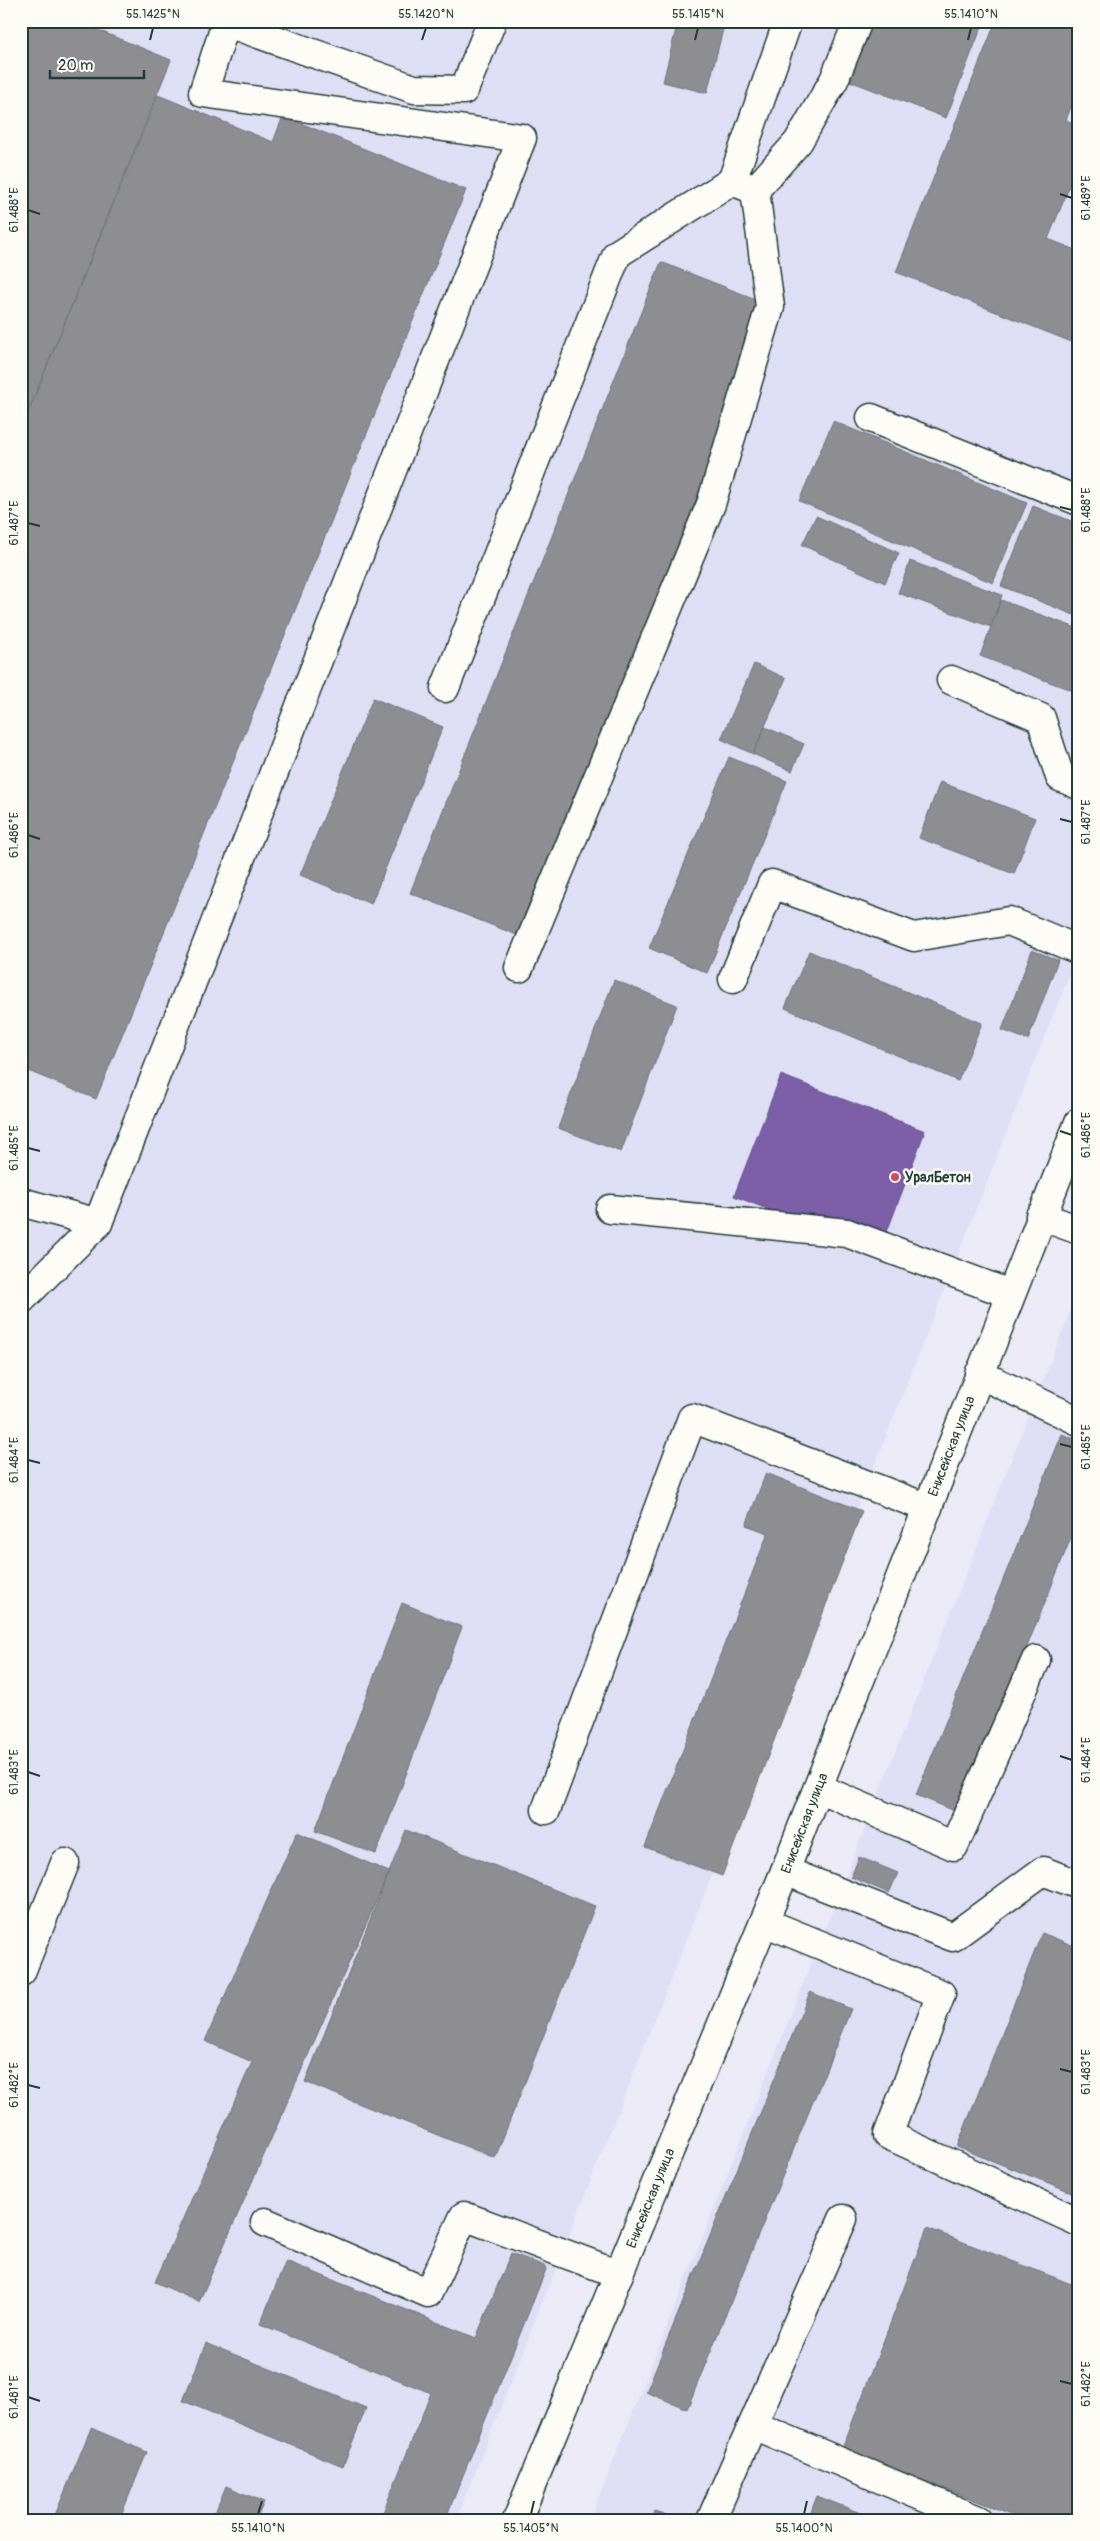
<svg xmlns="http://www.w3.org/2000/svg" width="1100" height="2541" font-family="Pangolin,sans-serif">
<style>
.built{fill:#dedef5}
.offices{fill:#7b5ea7;stroke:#5f5484}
.industry{fill:#8d8d92;stroke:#6c7576}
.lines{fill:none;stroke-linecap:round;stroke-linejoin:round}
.minor-casing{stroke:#1f3d34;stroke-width:31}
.minor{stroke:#fdfcf7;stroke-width:28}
.ticks{fill:none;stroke:#1f3d34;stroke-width:2}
.poi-dot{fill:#d1495b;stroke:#fdfcf7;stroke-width:2}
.labels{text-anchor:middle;stroke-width:5;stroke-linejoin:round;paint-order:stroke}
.poi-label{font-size:14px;font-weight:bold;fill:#1f3d34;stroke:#fdfcf7;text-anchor:start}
.street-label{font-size:14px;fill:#1f3d34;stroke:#fdfcf7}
.neatline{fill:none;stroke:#1f3d34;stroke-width:2}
.ticks-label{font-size:12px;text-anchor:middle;fill:#1f3d34}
</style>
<rect width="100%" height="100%" fill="#ebeaf6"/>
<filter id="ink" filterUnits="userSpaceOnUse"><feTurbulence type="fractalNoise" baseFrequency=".02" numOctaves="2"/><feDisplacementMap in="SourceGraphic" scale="10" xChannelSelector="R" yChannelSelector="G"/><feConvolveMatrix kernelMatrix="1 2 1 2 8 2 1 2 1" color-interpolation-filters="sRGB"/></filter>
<g filter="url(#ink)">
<g class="built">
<polygon points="21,21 1079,21 1079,950 456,2520 21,2520"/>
<polygon points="1079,1290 1079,2520 590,2520"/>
</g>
<polygon class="offices" points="781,1075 925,1131 879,1253 734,1196"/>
<g class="industry">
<polygon points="21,21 76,21 171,60 21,430"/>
<polygon points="678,21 725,21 707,93 663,82"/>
<polygon points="873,21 984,21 946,118 850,81"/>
<polygon points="996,21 1079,21 1079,87 1066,120 1079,125 1079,163 1048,239 1079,251 1079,345 896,272"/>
<polygon points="158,95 273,142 283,116 466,190 96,1099 21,1068 21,430"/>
<polygon points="661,262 773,306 522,937 410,893"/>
<polygon points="833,421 1027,503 993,583 799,501"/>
<polygon points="1033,506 1079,524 1079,617 1001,586"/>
<polygon points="816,516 899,553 885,583 802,545"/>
<polygon points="910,561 1002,595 991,627 898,593"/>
<polygon points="1001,600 1079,629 1079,693 980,656"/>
<polygon points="754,664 786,678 753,754 721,739"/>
<polygon points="373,698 443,727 371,904 300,875"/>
<polygon points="765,727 804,744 792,771 753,754"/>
<polygon points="729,757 787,781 707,973 649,948"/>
<polygon points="940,782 1035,818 1014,874 919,838"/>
<polygon points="1079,871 1079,889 1073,887"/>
<polygon points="1032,950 1058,960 1028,1040 1002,1030"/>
<polygon points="809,951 982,1023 958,1081 785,1008"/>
<polygon points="614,980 677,1005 621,1152 558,1128"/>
<polygon points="1062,1434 1079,1441 1079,1538 1072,1535 960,1813 916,1795"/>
<polygon points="766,1473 862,1511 722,1876 645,1847 768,1533 746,1525"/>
<polygon points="402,1603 462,1627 376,1854 315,1831"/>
<polygon points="406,1830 595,1906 495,2158 305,2082"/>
<polygon points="297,1832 389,1872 199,2302 155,2282 252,2062 205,2041"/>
<polygon points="859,1857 898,1873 889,1893 851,1877"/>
<polygon points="1042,1933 1079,1948 1079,2195 957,2147"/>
<polygon points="810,1992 851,2009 687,2409 646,2392"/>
<polygon points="927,2228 1079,2287 1079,2520 1026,2520 842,2449"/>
<polygon points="511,2253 547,2267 445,2520 380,2520 431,2393 260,2324 286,2261 476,2338"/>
<polygon points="206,2343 366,2408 343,2466 183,2401"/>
<polygon points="91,2428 147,2452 119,2520 53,2520"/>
<polygon points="226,2486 264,2502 256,2520 212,2520"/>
<polygon points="817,2496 878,2520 808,2520"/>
<polygon points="655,2511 675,2520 652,2520"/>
</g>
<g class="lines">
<defs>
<g id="minor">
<polyline points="222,21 414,89 464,90 492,21"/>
<polyline points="732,181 788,21"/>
<polyline points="871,418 1079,501"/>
<polyline points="951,680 1041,718 1060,777 1079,785"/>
<polyline points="445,688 617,254 732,181 755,190 798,142 834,80 858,21"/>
<polyline points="519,968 711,504 770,307 755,190"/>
<polyline points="733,979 772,884 914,937 1009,921 1079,950"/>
<polyline points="21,1202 98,1223"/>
<polyline points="610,1209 847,1233 1010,1294"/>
<polyline points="1040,1216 1079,1230"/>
<polyline points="21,1300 98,1223 522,138 203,93 226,23"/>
<polyline points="979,1374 1079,1421"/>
<polyline points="818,1788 954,1846 1036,1660"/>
<polyline points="546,1810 692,1418 928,1508"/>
<polyline points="785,1871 953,1937 1043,1871 1079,1885"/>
<polyline points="764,1922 941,1994 888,2135 1079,2222"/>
<polyline points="21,1972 65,1863"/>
<polyline points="265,2222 428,2293 464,2216 619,2274"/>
<polyline points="753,2425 978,2520"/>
<polyline points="517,2520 785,1871 1079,1122"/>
<polyline points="711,2520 843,2219"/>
</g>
</defs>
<use href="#minor" class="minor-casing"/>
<use href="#minor" class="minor"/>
</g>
</g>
<path class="ticks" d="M150,40L153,28M422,40L426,28M695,40L698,28M968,40L971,28M1060,194L1072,198M28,210L40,214M1060,507L1072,510M28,523L40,526M1060,819L1072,822M28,835L40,839M1060,1131L1072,1135M28,1148L40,1151M1060,1444L1072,1447M28,1460L40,1463M1060,1756L1072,1760M28,1772L40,1776M1060,2069L1072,2072M28,2085L40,2088M1060,2381L1072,2384M28,2397L40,2401M258,2514L262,2501M531,2514L534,2501M804,2514L807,2501"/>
<circle class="poi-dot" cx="895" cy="1177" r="5"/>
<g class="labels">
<g class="poi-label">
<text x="905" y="1182">УралБетон</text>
</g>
<g class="street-label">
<text transform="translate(951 1446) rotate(-69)" y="5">Енисейская улица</text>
<text transform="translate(804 1823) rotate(-69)" y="5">Енисейская улица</text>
<text transform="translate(650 2198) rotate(-68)" y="5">Енисейская улица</text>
</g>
</g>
<rect width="1100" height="2541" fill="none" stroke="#fdfcf7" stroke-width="55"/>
<path d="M50 70v8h94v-8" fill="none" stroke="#1f3d34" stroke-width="2.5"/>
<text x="58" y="70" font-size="15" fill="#1f3d34" stroke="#fdfcf7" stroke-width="4" paint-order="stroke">20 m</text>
<rect x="28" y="28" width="1044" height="2486" class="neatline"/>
<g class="ticks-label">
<text x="153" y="18">55.1425°N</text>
<text x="426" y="18">55.1420°N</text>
<text x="698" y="18">55.1415°N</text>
<text x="971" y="18">55.1410°N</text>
<text transform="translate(1086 198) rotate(-90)" y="4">61.489°E</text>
<text transform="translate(14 210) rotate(-90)" y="4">61.488°E</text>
<text transform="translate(1086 510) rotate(-90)" y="4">61.488°E</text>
<text transform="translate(14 523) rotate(-90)" y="4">61.487°E</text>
<text transform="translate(1086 822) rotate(-90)" y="4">61.487°E</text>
<text transform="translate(14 835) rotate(-90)" y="4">61.486°E</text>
<text transform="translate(1086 1135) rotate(-90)" y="4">61.486°E</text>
<text transform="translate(14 1148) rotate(-90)" y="4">61.485°E</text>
<text transform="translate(1086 1447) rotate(-90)" y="4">61.485°E</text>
<text transform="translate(14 1460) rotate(-90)" y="4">61.484°E</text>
<text transform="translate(1086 1760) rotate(-90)" y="4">61.484°E</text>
<text transform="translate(14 1772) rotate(-90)" y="4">61.483°E</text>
<text transform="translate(1086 2072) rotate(-90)" y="4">61.483°E</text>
<text transform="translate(14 2085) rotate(-90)" y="4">61.482°E</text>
<text transform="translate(1086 2384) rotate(-90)" y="4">61.482°E</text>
<text transform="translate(14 2397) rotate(-90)" y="4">61.481°E</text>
<text x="258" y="2532">55.1410°N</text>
<text x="531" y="2532">55.1405°N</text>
<text x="804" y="2532">55.1400°N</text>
</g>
</svg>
